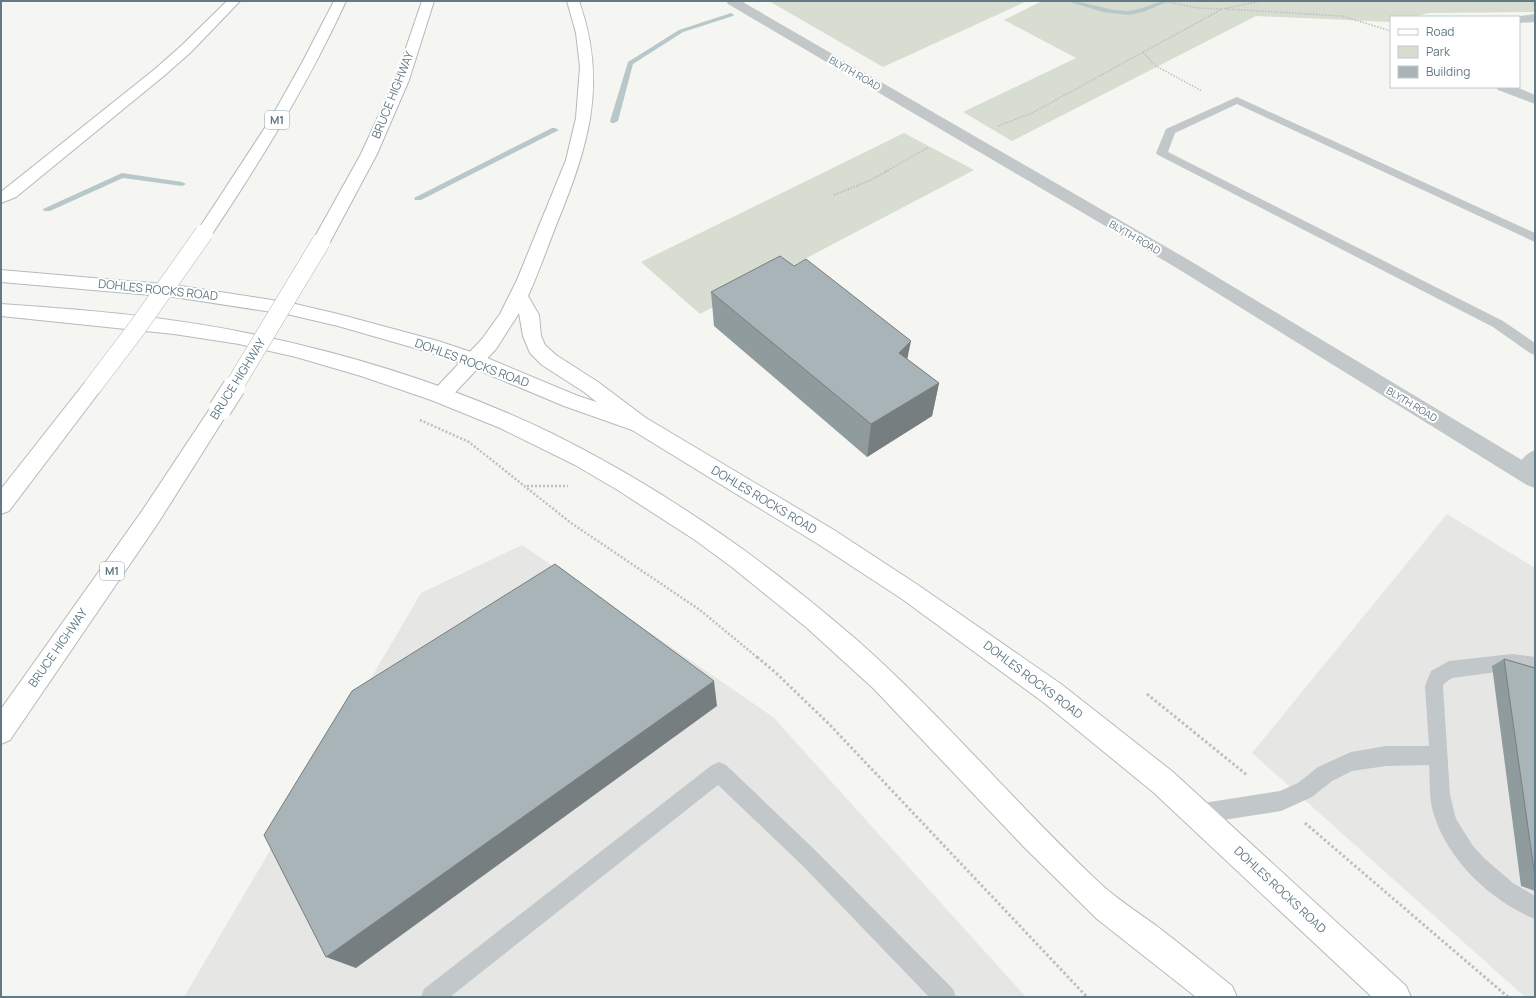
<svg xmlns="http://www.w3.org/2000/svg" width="1536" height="998" font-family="Manrope,sans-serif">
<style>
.built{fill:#e6e6e4}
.green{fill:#d7ddd1}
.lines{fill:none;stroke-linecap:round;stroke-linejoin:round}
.stream{fill:#b8c8ca;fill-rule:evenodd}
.secondary-casing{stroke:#b4bbbe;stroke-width:2}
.highway-casing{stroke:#b4b9bb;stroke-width:2}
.path-far3{stroke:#bdc0c2;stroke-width:1.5;stroke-dasharray:1.5 1.5;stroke-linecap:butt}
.path-far2{stroke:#bdc0c2;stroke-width:2;stroke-dasharray:1.5 1.5;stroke-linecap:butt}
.path-far1{stroke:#bdc0c2;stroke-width:2.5;stroke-dasharray:2 2;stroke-linecap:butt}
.path{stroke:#bdc0c2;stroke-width:3;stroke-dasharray:2.5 2.5;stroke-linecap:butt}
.lane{fill:#c2c7ca;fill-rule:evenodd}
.street{fill:#c2c7ca;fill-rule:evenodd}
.secondary{fill:#fff;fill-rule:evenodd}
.highway{fill:#fff;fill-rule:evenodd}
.highway-bridge-far1-casing{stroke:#b4b9bb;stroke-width:19;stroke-linecap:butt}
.highway-bridge-casing{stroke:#b4b9bb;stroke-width:24;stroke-linecap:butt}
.highway-bridge-far1{stroke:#fff;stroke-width:18}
.highway-bridge{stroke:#fff;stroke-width:22}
.wall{fill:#909b9d}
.shaded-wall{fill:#767e80}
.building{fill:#a8b4b7;stroke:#767e80}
.labels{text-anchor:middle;stroke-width:4;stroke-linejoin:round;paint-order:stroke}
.far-street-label{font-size:10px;fill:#617a85;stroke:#fff}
.shield{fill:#fff;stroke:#90a2aa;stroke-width:1}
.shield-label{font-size:11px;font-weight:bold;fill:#617a85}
.street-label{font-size:12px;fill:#617a85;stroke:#fff}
</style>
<rect width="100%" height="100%" fill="#f5f5f1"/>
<g class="built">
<polygon points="1447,514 1535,568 1535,997 1525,997 1252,753"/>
<polygon points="522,545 773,717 1026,997 184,997 421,593"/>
</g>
<g class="green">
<polygon points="769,1 1027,1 883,67"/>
<polygon points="1042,1 1535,1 1535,12 1429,13 1413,17 1391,17 1391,22 1256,16 1012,141 963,112 1076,58 1004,20"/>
<polygon points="904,133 974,170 700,314 641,262"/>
</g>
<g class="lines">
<g class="stream">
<path d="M1067,1C1087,1 1106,11 1128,11C1143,10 1154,1 1169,1L1143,12L1128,15L1103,12Z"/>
<polygon points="731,13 734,15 733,16 683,32 633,64 618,121 614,123 611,123 610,121 628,62 679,30"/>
<polygon points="552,128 555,128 559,130 421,200 415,200 414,198"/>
<polygon points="122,173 182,182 186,184 182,186 123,178 50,211 44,211 43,209"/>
</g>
<defs>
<g id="secondary">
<polygon points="1,270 174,285 291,303 338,314 438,341 480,355 578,396 646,418 834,530 918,585 1061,684 1173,772 1406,986 1411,997 1372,997 1153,792 1043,702 902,599 818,544 632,430 564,406 466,365 425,351 338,326 291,315 174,297 1,282"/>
<path d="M1,304C88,310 176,317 261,336C360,357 460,389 551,433C662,488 764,559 858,641C945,718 1020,809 1105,888C1122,902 1140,914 1158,927C1183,946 1207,966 1232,986L1237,997H1196L1097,919L1024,847L874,689L807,628L733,568L695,540L616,489L575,465L500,428L431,400L361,376L296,357L239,344L174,334L1,316Z"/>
</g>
<g id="highway">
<polygon points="227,1 240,1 191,52 165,75 16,197 1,203 1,192 155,69 181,46"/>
<path d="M334,1H346C308,84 261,161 210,237L204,238L198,237L196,233L270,120L303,61Z"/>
<polygon points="422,1 434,1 409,80 377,154 330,242 327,246 321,247 315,246 312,242 361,154 395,80"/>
<path d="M567,1H579C609,85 587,150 555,228C546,251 538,274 528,296L539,315L541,336L545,345L556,355L598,382L646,418L649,424L646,430L639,432L632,430L584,392L542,365L530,353L523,336L519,313L496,349L448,400L441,402L434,400L431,395L434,390L482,339L500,314L517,280L566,160L576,118L580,67L576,33Z"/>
<polygon points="93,379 100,381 103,386 100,391 9,511 1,514 1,489 86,381"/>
<polygon points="220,401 227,404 230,409 158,523 10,740 1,744 1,709 142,511 213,404"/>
</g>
</defs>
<use href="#secondary" class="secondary-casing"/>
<use href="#highway" class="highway-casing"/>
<g class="path-far3">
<polyline points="1163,1 1198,8 1221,9"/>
<polyline points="1226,9 1342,16 1391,31"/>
<polyline points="1143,52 1156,66 1202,91"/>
<polyline points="998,126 1032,113 1222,9 1262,1"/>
<polyline points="885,172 929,147"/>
</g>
<polyline class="path-far2" points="834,195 871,180 887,171"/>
<g class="path-far1">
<polyline points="420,420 469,442 571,523 700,610 758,658"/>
<polyline points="527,486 568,486"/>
</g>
<g class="path">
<polyline points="757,657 775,672 830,725 1087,997"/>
<polyline points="1147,694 1247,775"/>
<polyline points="1305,823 1508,997"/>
</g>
<g class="lane">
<polygon points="1237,97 1535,233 1535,242 1237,104 1175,133 1168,152 1503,321 1535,343 1535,355 1530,353 1493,327 1158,155 1156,153 1166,129"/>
<path d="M1535,450V467C1529,473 1526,478 1516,475L1514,471C1518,463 1526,453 1535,450Z"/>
<path d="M1512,654L1535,657V673L1512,670L1452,678L1445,683L1443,686L1450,795L1456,819L1473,846L1485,859L1513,883L1535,896V919C1488,899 1445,858 1432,808C1429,794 1430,779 1429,765L1386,766L1352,771L1332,781L1312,797L1281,811L1197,824L1190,821L1187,814L1190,807L1197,804L1280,791L1298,783L1318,767L1351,752L1386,746H1429L1425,686L1431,671L1449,661Z"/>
<polygon points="719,762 726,765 816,851 953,989 956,997 929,997 802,865 718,785 450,997 421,997 424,989 712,765"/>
</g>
<g class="street">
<polygon points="726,1 741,1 1187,259 1535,468 1535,488 1527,485 1175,267 728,4"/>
<polygon points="1535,14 1535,22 1519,23 1519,17 1514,17"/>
<polygon points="1496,87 1516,87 1535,95 1535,104 1498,90"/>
</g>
<use href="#secondary" class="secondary"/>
<use href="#highway" class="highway"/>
<defs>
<g id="highway-bridge-far1">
<polyline points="93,386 137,328 204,233"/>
<polyline points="233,388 321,242"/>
</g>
<polyline id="highway-bridge" points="220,409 234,387"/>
</defs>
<use href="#highway-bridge-far1" class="highway-bridge-far1-casing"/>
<use href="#highway-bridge" class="highway-bridge-casing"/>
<use href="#highway-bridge-far1" class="highway-bridge-far1"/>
<use href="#highway-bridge" class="highway-bridge"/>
</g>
<g class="wall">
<polygon points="711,292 907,359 939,383 932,416 867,457 714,326"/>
<polygon points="1504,659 1535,668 1535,891 1521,886 1492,666"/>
</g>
<g class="shaded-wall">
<polygon points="911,341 904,375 899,353"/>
<polygon points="939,383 932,416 867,457 871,424"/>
<polygon points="714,681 717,706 356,968 326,957"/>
</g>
<g class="building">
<polygon points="780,256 794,266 806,259 911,341 899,353 939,383 871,424 711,292"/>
<polygon points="555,564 714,681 326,957 264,835 352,691"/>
<polygon points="1504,659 1535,668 1535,877"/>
</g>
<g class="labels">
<g class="far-street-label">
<text transform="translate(855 73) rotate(30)" y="4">BLYTH ROAD</text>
<text transform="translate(1135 237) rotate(30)" y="4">BLYTH ROAD</text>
<text transform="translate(1412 404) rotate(31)" y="4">BLYTH ROAD</text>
</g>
<g class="shield">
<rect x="265" y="111" width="24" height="18" rx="3"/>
<rect x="100" y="562" width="24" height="18" rx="3"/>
</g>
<g class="shield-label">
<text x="277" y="124">M1</text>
<text x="112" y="575">M1</text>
</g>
<g class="street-label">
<text transform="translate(393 95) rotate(-68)" y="4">BRUCE HIGHWAY</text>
<text transform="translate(158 290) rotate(6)" y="4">DOHLES ROCKS ROAD</text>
<text transform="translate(472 363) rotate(20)" y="4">DOHLES ROCKS ROAD</text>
<text transform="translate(238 379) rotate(-58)" y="4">BRUCE HIGHWAY</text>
<text transform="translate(764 500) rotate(31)" y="4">DOHLES ROCKS ROAD</text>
<text transform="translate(58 648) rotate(-55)" y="4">BRUCE HIGHWAY</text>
<text transform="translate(1033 680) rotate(37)" y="4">DOHLES ROCKS ROAD</text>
<text transform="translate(1280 890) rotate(43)" y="4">DOHLES ROCKS ROAD</text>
</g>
</g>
<rect width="1536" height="998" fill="none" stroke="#617a85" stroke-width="4"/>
<rect x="1390" y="16" width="130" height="72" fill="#ffffff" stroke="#c0cace"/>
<rect x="1398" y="29" width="20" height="6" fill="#ffffff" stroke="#c0cace"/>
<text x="1426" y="36" font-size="12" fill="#617a85">Road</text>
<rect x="1398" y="46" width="20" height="12" fill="#d7ddd1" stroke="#c0cace"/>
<text x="1426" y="56" font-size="12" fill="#617a85">Park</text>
<rect x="1398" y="66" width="20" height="12" fill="#a8b4b7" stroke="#c0cace"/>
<text x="1426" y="76" font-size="12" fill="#617a85">Building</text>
</svg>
